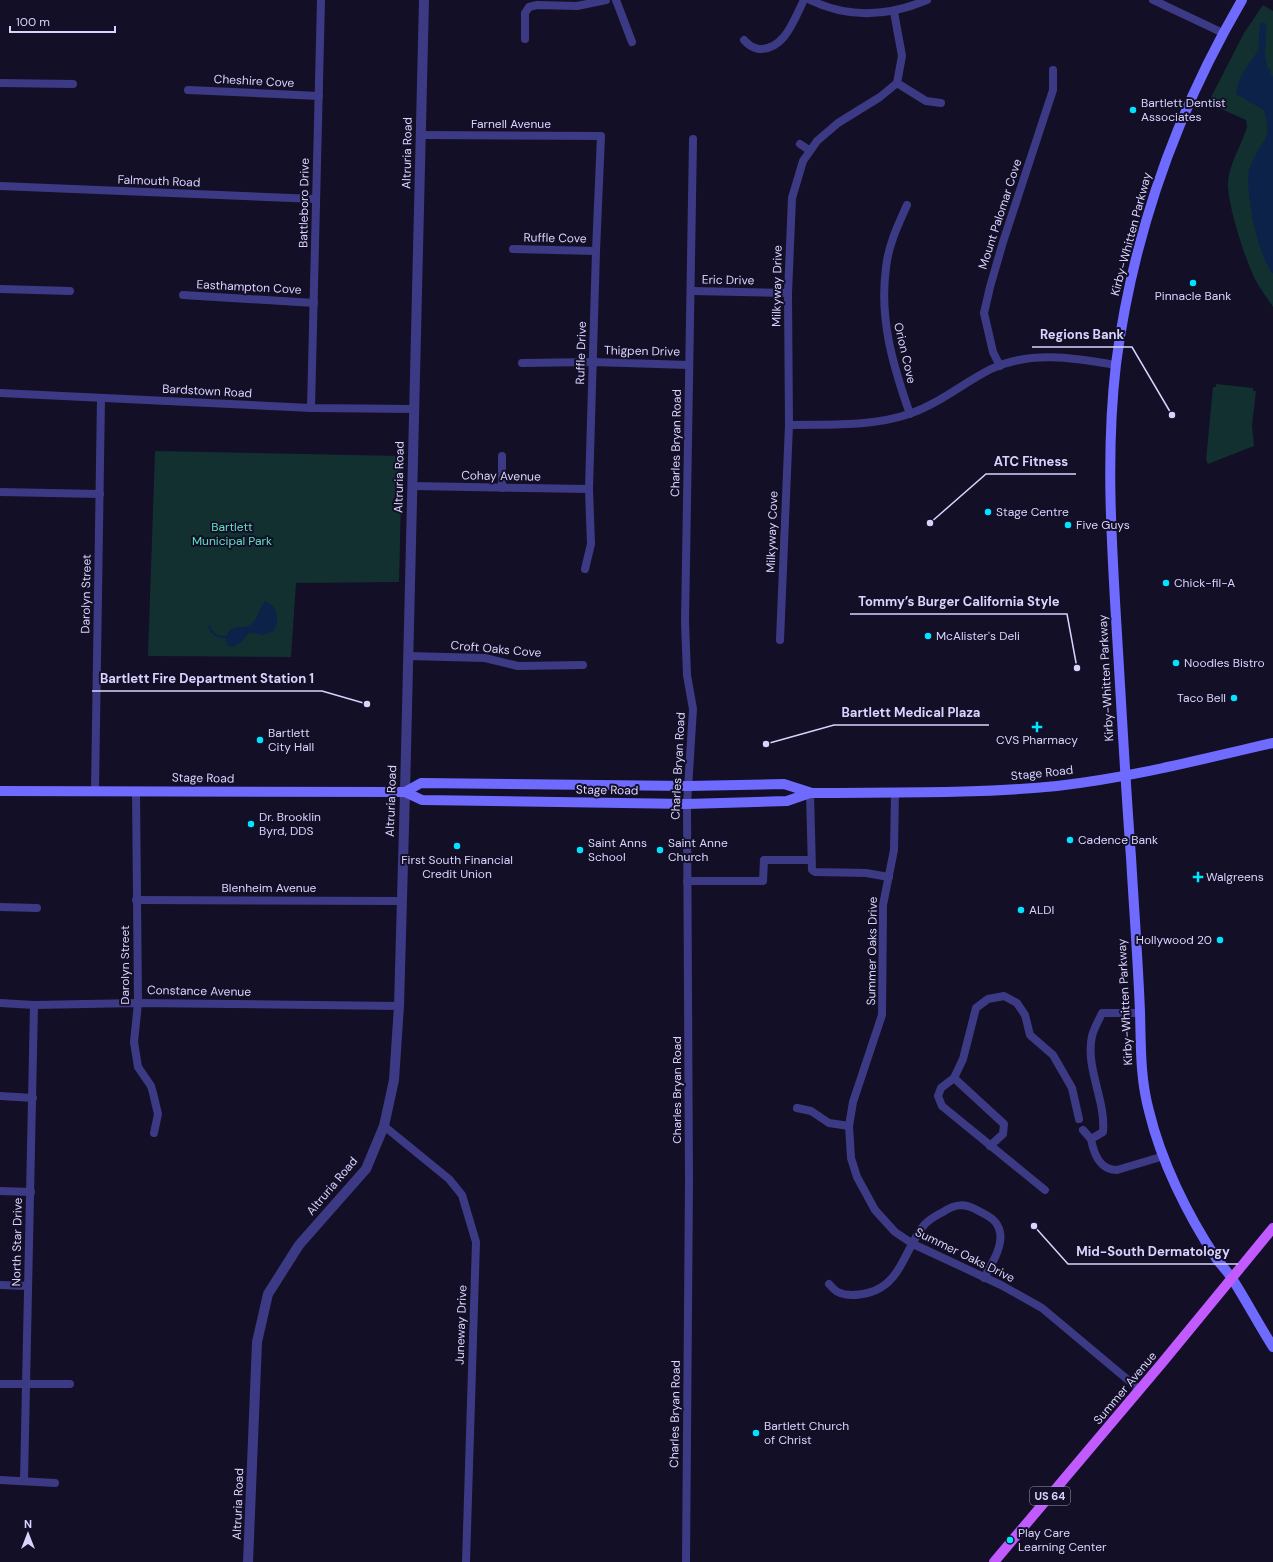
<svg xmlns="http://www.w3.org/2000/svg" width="1273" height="1562" font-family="'DM Sans',sans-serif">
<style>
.green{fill:#12302f}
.water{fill:#0c2248}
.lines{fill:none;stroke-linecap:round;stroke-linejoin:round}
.stream{stroke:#0c2248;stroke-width:2}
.canal{stroke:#0c2248;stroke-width:7}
.minor{stroke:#3d3a85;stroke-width:8}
.tertiary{stroke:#3d3a85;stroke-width:10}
.secondary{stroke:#6f6bff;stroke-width:10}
.primary{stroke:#c25bff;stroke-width:10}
.poi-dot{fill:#00e5ff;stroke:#130f26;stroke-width:1.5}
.labels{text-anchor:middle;stroke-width:4;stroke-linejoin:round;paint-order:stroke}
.shield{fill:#130f26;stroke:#9e99be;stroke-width:1}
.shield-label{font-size:11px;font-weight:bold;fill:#d9d4ff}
.street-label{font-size:12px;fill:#d9d4ff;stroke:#130f26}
.poi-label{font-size:12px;fill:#d9d4ff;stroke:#130f26;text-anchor:start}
.park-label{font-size:12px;fill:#5fe0c0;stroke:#130f26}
.leader{fill:none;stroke:#d9d4ff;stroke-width:1.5}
.callout-dot{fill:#d9d4ff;stroke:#130f26;stroke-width:1.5}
.callout-label{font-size:13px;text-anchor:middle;font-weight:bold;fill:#d9d4ff;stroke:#130f26;stroke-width:4;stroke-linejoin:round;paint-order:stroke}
</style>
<rect width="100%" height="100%" fill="#130f26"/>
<g class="green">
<path d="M1263,5L1273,11V307C1267,298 1260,289 1255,279C1245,259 1227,203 1228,182C1229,164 1242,144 1247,127L1246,120L1208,103L1244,33Z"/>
<polygon points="1216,384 1253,388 1253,391 1256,391 1252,425 1254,446 1208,464 1206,460 1213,387 1216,387"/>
<polygon points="155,451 402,456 399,582 296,583 291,657 148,656"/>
</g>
<g class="water">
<path d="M1262,50L1264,51L1268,69H1271L1270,72L1273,77V274C1258,256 1245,194 1249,171C1249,168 1252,164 1253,160C1265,136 1272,139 1264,110L1236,94C1238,77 1248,65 1258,51Z"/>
<path d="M265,601C278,606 280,620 274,631L263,635L252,633L248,634L242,642L232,647L227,645C226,642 225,639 227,636C230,623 241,630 250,625C258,620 259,608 265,601Z"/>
</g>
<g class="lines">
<path class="stream" d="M209,626C212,634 217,638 226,637"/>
<polyline class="canal" points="1262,50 1263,26"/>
<g class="minor">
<polyline points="616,0 632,42"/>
<path d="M810,0C849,19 889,16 927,0"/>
<polyline points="1153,0 1223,33"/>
<polyline points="525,39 525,13 529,7 537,5 577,6 606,0"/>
<path d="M744,40C748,45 753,48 759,49C785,50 794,19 804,0"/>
<polyline points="0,83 73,84"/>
<polyline points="897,83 926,101 941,103"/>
<polyline points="188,90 319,96"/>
<polyline points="420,135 601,136 596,251 589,489 591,544 585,569"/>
<polyline points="800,144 809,150"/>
<polyline points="0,186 316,199"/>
<path d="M907,205C898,225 888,246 886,268C879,319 893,366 910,414"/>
<polyline points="513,249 596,251"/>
<polyline points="0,289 70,291"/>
<polyline points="692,291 788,293"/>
<polyline points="183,295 314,303"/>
<polyline points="522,363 593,362 689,365"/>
<polyline points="1000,366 993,352 984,313 990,287 1003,242 1053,90 1053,70"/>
<polyline points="0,393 311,408 414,409"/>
<polyline points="311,408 321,0"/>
<path d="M789,425C828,424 871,427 909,414C939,404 963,383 991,369C1031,350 1075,358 1116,365"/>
<polyline points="502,456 502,488"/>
<polyline points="412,486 589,489"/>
<polyline points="0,492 100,494"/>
<polyline points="780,640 789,425 788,293 792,198 803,161 817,141 838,123 880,97 897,83 902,56 894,12"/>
<polyline points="408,656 485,658 518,666 583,665"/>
<polyline points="95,790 101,398"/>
<polyline points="136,791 138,1003 134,1042 138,1067 151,1086 153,1093 158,1114 154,1133"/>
<polyline points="895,792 894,850 883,905 882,1015 853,1102 849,1126 851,1158 857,1177 875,1210 895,1232 913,1244 1001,1285 1042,1308 1140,1390"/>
<polyline points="810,793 812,870 815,872 866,873 889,877"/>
<polyline points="687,881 763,881 764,860 811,860"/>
<polyline points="136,900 401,901"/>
<polyline points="0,907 37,908"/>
<polyline points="0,1003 34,1005 138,1003 399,1006"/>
<path d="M1140,1013H1102C1099,1020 1094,1028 1092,1036C1085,1068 1106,1100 1103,1132L1091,1139C1094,1155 1100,1170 1117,1170L1164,1156"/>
<polyline points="954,1078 1004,1124 1003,1134 990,1146"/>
<polyline points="0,1096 33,1098"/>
<polyline points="797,1108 811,1111 829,1123 849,1126"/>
<polyline points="384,1126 449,1179 462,1195 476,1242 466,1562"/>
<polyline points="1083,1130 1091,1139"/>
<polyline points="1045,1190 942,1106 938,1096 941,1088 954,1078 963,1059 976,1008 988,999 1004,996 1017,1003 1025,1015 1030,1035 1053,1055 1072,1088 1079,1119"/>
<polyline points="0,1191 31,1192"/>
<path d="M829,1284C832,1287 835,1291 838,1292C849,1298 870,1294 880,1288C903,1275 908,1243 925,1224C930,1219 937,1215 943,1212C955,1204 964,1203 977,1210C988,1216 997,1219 1000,1232C1003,1247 991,1265 984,1278"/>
<polyline points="0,1285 28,1286"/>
<polyline points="0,1384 70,1384"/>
<polyline points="0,1480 55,1483"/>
<polyline points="24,1481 34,1005"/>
<polyline points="686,1562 689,1182 687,804 693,709 687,675 685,622 693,139"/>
</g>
<polyline class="tertiary" points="248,1562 257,1342 268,1294 299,1245 366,1169 384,1126 394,1080 399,1006 405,792 424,0"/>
<g class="secondary">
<path d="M1242,0C1176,113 1133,234 1116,364C1106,449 1111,533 1116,618C1121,698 1125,778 1131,857C1134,909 1138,961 1140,1012C1141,1046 1140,1078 1149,1111C1161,1161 1187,1214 1216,1258C1221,1265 1228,1272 1233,1280C1247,1302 1259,1325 1273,1347"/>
<polyline points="0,791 405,792 422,800 687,804 787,801 810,793"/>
<path d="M405,792L421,783L688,786L784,784L812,793C894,792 976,794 1057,786C1130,778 1202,759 1273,743"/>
</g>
<polyline class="primary" points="994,1562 1162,1363 1273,1228"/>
</g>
<g class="poi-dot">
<circle cx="1133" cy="110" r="4"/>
<circle cx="1193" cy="283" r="4"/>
<circle cx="988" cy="512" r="4"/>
<circle cx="1068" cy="525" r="4"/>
<circle cx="1166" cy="583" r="4"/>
<circle cx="928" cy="636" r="4"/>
<circle cx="1176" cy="663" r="4"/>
<circle cx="1234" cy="698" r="4"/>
<path d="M1035 721h4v4h4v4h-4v4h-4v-4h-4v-4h4z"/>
<circle cx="260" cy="740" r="4"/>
<circle cx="251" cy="824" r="4"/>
<circle cx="1070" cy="840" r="4"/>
<circle cx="457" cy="846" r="4"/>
<circle cx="580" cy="850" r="4"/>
<circle cx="660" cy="850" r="4"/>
<path d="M1196 871h4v4h4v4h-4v4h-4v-4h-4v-4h4z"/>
<circle cx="1021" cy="910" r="4"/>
<circle cx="1220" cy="940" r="4"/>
<circle cx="756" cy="1433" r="4"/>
<circle cx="1010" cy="1540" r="4"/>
</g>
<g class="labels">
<rect class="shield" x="1030" y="1487" width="40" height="18" rx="3"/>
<g class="shield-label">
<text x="1050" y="1500">US 64</text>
</g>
<g class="street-label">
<text transform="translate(254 81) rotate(3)" y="4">Cheshire Cove</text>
<text x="511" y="128">Farnell Avenue</text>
<text transform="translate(407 153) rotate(-89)" y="4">Altruria Road</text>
<text transform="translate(159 181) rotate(2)" y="4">Falmouth Road</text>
<text transform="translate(304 203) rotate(-89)" y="4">Battleboro Drive</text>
<text transform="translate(1000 214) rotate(-72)" y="4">Mount Palomar Cove</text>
<text transform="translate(1131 234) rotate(-75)" y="4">Kirby-Whitten Parkway</text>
<text transform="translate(555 238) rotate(1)" y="4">Ruffle Cove</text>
<text transform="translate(728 280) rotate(1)" y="4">Eric Drive</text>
<text transform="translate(777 286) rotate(-89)" y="4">Milkyway Drive</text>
<text transform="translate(249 287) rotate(3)" y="4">Easthampton Cove</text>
<text transform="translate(642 351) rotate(1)" y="4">Thigpen Drive</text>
<text transform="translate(581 353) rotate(-88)" y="4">Ruffle Drive</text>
<text transform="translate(905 353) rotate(77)" y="4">Orion Cove</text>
<text transform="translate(207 391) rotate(3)" y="4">Bardstown Road</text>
<text transform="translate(676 443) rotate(-89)" y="4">Charles Bryan Road</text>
<text transform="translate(501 476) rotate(1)" y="4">Cohay Avenue</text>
<text transform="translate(399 477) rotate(-89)" y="4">Altruria Road</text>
<text transform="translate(772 532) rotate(-88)" y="4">Milkyway Cove</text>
<text transform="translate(86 594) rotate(-89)" y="4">Darolyn Street</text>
<text transform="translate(496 649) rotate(5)" y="4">Croft Oaks Cove</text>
<text transform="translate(1106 678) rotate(-93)" y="4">Kirby-Whitten Parkway</text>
<text transform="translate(678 766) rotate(-87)" y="4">Charles Bryan Road</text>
<text transform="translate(1042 773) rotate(-6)" y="4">Stage Road</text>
<text transform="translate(203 778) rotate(1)" y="4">Stage Road</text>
<text transform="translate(607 790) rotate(1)" y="4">Stage Road</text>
<text transform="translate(391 801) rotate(-88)" y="4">Altruria Road</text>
<text x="269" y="892">Blenheim Avenue</text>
<text transform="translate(872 951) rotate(-89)" y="4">Summer Oaks Drive</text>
<text transform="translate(125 965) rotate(-90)" y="4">Darolyn Street</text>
<text transform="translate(199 991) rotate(1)" y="4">Constance Avenue</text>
<text transform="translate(1125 1002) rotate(-93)" y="4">Kirby-Whitten Parkway</text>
<text transform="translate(677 1090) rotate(-90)" y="4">Charles Bryan Road</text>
<text transform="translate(332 1186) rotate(-50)" y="4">Altruria Road</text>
<text transform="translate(17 1242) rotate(-89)" y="4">North Star Drive</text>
<text transform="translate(965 1255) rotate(26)" y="4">Summer Oaks Drive</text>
<text transform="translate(461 1325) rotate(-88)" y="4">Juneway Drive</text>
<text transform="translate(1125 1388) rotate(-50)" y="4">Summer Avenue</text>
<text transform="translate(675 1414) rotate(-89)" y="4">Charles Bryan Road</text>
<text transform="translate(238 1504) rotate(-88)" y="4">Altruria Road</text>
</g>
<g class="poi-label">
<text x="1141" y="107">Bartlett Dentist<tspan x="1141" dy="14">Associates</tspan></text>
<text x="1193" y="300" text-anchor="middle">Pinnacle Bank</text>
<text x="996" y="516">Stage Centre</text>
<text x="1076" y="529">Five Guys</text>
<text x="1174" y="587">Chick-fil-A</text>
<text x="936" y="640">McAlister's Deli</text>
<text x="1184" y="667">Noodles Bistro</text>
<text x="1226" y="702" text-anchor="end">Taco Bell</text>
<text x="268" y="737">Bartlett<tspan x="268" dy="14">City Hall</tspan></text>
<text x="1037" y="744" text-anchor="middle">CVS Pharmacy</text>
<text x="259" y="821">Dr. Brooklin<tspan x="259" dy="14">Byrd, DDS</tspan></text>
<text x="1078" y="844">Cadence Bank</text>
<text x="588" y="847">Saint Anns<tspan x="588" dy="14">School</tspan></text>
<text x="668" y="847">Saint Anne<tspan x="668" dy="14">Church</tspan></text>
<text x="457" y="864" text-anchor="middle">First South Financial<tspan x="457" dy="14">Credit Union</tspan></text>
<text x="1206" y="881">Walgreens</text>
<text x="1029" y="914">ALDI</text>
<text x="1212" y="944" text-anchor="end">Hollywood 20</text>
<text x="764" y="1430">Bartlett Church<tspan x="764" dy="14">of Christ</tspan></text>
<text x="1018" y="1537">Play Care<tspan x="1018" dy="14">Learning Center</tspan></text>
</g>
<g class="park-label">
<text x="232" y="531">Bartlett<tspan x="232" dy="14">Municipal Park</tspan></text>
</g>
</g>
<path class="leader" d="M1172 415L1132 347H1032M930 523L986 474H1076M1077 668L1067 614H850M367 704L322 691H92M766 744L834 725H989M1034 1226L1068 1264H1238"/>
<g class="callout-dot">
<circle cx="1172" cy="415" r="4"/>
<circle cx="930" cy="523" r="4"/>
<circle cx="1077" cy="668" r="4"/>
<circle cx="367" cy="704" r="4"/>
<circle cx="766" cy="744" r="4"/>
<circle cx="1034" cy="1226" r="4"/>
</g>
<g class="callout-label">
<text x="1082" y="339">Regions Bank</text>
<text x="1031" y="466">ATC Fitness</text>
<text x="959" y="606">Tommy’s Burger California Style</text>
<text x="207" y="683">Bartlett Fire Department Station 1</text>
<text x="911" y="717">Bartlett Medical Plaza</text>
<text x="1153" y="1256">Mid-South Dermatology</text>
</g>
<g transform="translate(28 1534)" stroke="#130f26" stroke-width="3" paint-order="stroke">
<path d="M0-3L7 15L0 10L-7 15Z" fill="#d9d4ff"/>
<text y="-6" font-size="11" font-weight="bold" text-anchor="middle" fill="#d9d4ff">N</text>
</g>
<path d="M10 26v6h105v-6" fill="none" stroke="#d9d4ff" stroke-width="2"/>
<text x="16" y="26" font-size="12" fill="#d9d4ff" stroke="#130f26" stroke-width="3" paint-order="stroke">100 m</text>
</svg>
